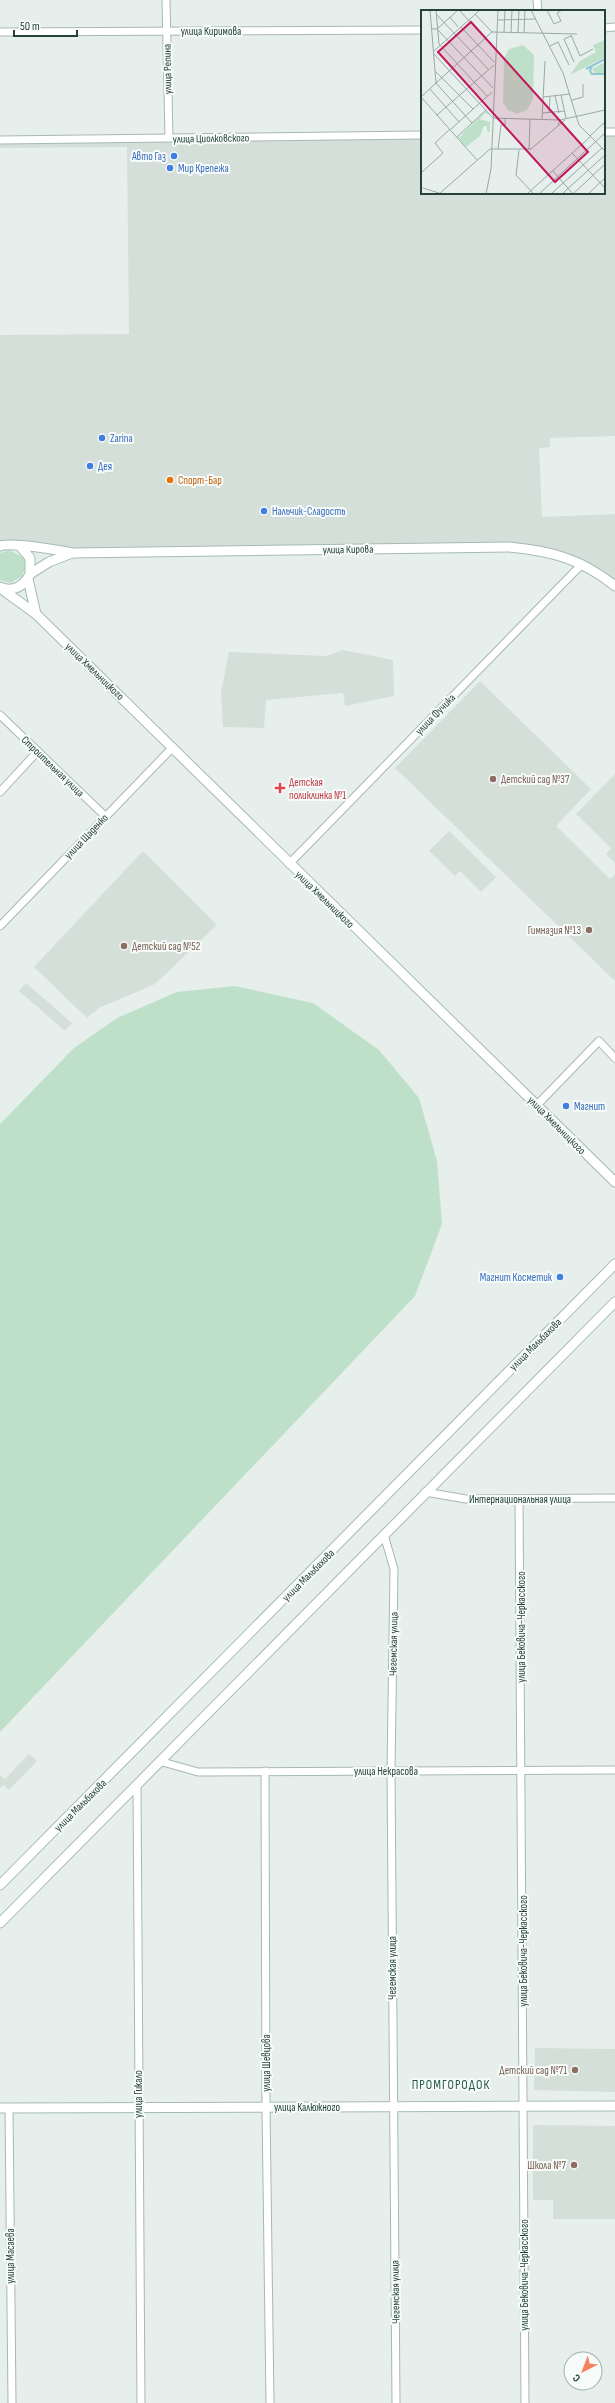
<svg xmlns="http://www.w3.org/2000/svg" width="615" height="2403" font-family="'Sofia Sans Condensed',sans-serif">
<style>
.built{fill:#d4dfda}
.green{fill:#bfe0c8}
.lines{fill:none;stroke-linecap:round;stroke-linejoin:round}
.street-casing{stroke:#a8b8b2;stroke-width:9}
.secondary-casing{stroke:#a4bbb3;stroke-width:11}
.street{stroke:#fff;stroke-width:7}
.secondary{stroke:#fff;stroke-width:9}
.shop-dot{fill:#3f7fe0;stroke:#f7fbf9;stroke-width:1.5}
.food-dot{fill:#e8710a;stroke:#f7fbf9;stroke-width:1.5}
.education-dot{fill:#8d6e63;stroke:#f7fbf9;stroke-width:1.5}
.health-dot{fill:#e0444e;stroke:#f7fbf9;stroke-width:1.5}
.labels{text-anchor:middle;stroke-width:4;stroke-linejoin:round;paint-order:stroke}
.street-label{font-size:11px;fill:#24423a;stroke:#f7fbf9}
.shop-label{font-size:11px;fill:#366cbe;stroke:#f7fbf9;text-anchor:start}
.food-label{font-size:11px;fill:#c56008;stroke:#f7fbf9;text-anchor:start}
.education-label{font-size:11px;fill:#785e54;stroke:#f7fbf9;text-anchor:end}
.health-label{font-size:11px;fill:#be3a42;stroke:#f7fbf9;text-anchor:start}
.quarter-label{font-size:13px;letter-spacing:1px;fill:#1f5548;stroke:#f7fbf9}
.inset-river{fill:none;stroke:#8ec9d4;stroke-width:2}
.inset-road{fill:none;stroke:#98aaa4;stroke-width:1}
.view{fill:#c2185b;fill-opacity:0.15;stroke:#c2185b;stroke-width:2}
.inset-edge{fill:none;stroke:#24423a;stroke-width:2}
</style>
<rect width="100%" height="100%" fill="#e6efeb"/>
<g class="built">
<polygon points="604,132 615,132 615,436 550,438 550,447 539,448 542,517 615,514 615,586 604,577 530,549 72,553 0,546 0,335 129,334 127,147 0,148 0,140 422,135 422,193 604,193"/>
<polygon points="343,650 393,660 394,696 345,706 343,693 266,700 264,728 223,727 221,692 229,652 326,656"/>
<polygon points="480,681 591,789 556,826 610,879 615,874 615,981 395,768"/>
<polygon points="615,774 615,863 606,854 611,848 576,814"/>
<polygon points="449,831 496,877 481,892 460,871 455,876 429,851"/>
<polygon points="143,851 217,925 155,984 99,1008 87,1018 34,967"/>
<polygon points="26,983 72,1023 65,1031 19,991"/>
<polygon points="29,1754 37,1761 9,1790 4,1785 0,1788 0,1775 5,1779"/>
<polygon points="535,2048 615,2049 615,2092 534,2090"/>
<polygon points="533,2125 615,2126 615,2219 553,2219 553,2200 533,2200"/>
</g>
<g class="green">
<polygon points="9,550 23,557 26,567 22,576 11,583 0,580 0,553"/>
<polygon points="235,986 313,1003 379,1050 419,1098 437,1161 442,1224 415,1296 0,1732 0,1124 74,1048 117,1018 177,992"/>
</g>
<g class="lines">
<defs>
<g id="street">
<polyline points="166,0 169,138"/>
<polyline points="537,0 538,11"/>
<polyline points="604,28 615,27"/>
<polyline points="0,32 422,30"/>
<polyline points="604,132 615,132"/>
<polyline points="0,140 422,135"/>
<polyline points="0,715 105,816"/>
<polyline points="0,792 38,751"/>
<polyline points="289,864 582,564"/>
<polyline points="0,926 173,747"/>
<polyline points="537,1105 599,1041 615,1058"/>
<polyline points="425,1492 466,1499 615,1498"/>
<polyline points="519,1499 525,2403"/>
<polyline points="384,1535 394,1569 391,1771 396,2403"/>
<polyline points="159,1761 198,1772 615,1770"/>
<polyline points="265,1771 266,2107 270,2403"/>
<polyline points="137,1784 141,2403"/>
<polyline points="9,2108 12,2403"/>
</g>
<g id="secondary">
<path d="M0,546C11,542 59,550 72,553L509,547C552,551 581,559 615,586"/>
<polyline points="30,574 49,562 72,553"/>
<polyline points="28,579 36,614"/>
<path d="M0,587C13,593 24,586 30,574V558L20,546"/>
<polyline points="0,588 36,614 615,1182"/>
<polyline points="0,1885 615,1264"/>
<polyline points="0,1923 615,1302"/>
<polyline points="0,2108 615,2106"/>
</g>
</defs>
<use href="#street" class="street-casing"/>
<use href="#secondary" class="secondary-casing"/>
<use href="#street" class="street"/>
<use href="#secondary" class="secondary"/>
</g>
<g class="shop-dot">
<circle cx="174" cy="156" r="4"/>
<circle cx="170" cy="168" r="4"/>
<circle cx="102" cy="438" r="4"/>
<circle cx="90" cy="466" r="4"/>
<circle cx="264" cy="511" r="4"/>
<circle cx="566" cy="1106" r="4"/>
<circle cx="560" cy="1277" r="4"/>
</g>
<circle class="food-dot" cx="170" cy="480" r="4"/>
<g class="education-dot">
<circle cx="493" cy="779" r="4"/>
<circle cx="589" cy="930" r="4"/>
<circle cx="124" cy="946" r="4"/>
<circle cx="575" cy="2070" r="4"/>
<circle cx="574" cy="2165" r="4"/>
</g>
<path class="health-dot" d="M278 782h4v4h4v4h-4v4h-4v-4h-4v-4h4z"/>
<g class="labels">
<g class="street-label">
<text x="211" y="35">улица Киримова</text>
<text transform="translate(167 69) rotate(-91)" y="4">улица Репина</text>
<text transform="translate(211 138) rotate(-1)" y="4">улица Циолковского</text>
<text transform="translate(348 549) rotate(-1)" y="4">улица Кирова</text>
<text transform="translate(95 671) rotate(44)" y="4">улица Хмельницкого</text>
<text transform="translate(435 714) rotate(-46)" y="4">улица Фучика</text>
<text transform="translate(53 766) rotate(44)" y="4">Строительная улица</text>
<text transform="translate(86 836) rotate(-46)" y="4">улица Щаденко</text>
<text transform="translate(325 899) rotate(44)" y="4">улица Хмельницкого</text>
<text transform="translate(557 1125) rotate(45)" y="4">улица Хмельницкого</text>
<text transform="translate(535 1344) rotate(-45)" y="4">улица Мальбахова</text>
<text x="520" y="1503">Интернациональная улица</text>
<text transform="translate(308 1575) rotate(-45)" y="4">улица Мальбахова</text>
<text transform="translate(521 1627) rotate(-90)" y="4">улица Бековича-Черкасского</text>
<text transform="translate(393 1644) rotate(-89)" y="4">Чегемская улица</text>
<text x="386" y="1775">улица Некрасова</text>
<text transform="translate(80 1805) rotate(-45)" y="4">улица Мальбахова</text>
<text transform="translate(523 1951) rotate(-90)" y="4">улица Бековича-Черкасского</text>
<text transform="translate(392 1968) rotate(-90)" y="4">Чегемская улица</text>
<text transform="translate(266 2063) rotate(-90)" y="4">улица Шевцова</text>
<text transform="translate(138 2094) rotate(-90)" y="4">улица Гикало</text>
<text x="307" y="2111">улица Калюжного</text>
<text transform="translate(10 2256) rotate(-90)" y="4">улица Масаева</text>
<text transform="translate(524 2275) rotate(-90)" y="4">улица Бековича-Черкасского</text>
<text transform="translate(395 2292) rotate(-91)" y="4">Чегемская улица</text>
</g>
<g class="shop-label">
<text x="166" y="160" text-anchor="end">Авто Газ</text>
<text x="178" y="172">Мир Крепежа</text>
<text x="110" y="442">Zarina</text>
<text x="98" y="470">Дея</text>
<text x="272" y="515">Нальчик-Сладость</text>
<text x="574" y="1110">Магнит</text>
<text x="552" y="1281" text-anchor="end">Магнит Косметик</text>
</g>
<g class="food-label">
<text x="178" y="484">Спорт-Бар</text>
</g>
<g class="education-label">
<text x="501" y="783" text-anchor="start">Детский сад №37</text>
<text x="581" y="934">Гимназия №13</text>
<text x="132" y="950" text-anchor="start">Детский сад №52</text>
<text x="567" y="2074">Детский сад №71</text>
<text x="566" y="2169">Школа №7</text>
</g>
<g class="health-label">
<text x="289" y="786">Детская<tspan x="289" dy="13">поликлинка №1</tspan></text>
</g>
<g class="quarter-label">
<text x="451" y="2089">ПРОМГОРОДОК</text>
</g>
</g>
<g transform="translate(421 10)">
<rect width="184" height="184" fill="#e6efeb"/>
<path d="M184,30V47L149,65L159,51L175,42L172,35ZM102,35L113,45L112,89L106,100L96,104L87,100L82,92L83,48L88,39ZM184,52V63H174L171,59ZM65,101L69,105L64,103L59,109L69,112V122L66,121V116H63L59,126L45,137L37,127L41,126V124Z" fill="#bfe0c8"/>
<path class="inset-river" d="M171,56L169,61L171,64H184M165,59L184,49"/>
<path class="inset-road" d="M15,0L18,34L66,86M38,0L64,28M110,0L142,63L158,115L184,141M126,0L133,14L140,11L136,3L141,0M15,4L67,59M54,4L71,22M29,7L37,17M77,10L115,9M40,17L73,52M11,19H16L37,0M17,20L72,78M83,22L84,0M90,22L91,0M97,22L98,0M103,23L104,0M150,25L159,46L172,39M150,26L143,29L153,52M129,36L137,32L148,55M13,41L59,0M13,44L72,108L138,110M14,61L52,99M9,79L38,112M140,85L145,108M134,86L138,103M0,87L56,150M0,87L15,73L9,0M122,87L149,84M151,90L162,87V74M122,103L144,101M128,103L129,87M16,105L73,55M121,109L124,51M51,113L15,73L71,22L156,24M137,115L139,110L184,100M30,119L71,82M169,126L184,112M36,127L65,100M77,139L80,115H84V108M98,140L95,165L113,184M108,140L109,109M151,143L184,178M132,161L152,184M0,163L22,143L14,133L29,119M2,178L21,184M18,184L69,139H110L144,110M65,184L70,159L77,0M106,184L169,127M118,184L184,123M130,184L181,138M141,184L184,145M152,184L184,154M167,184L184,168"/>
<path class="view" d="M50,12L167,142L134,172L17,42Z"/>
<rect width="184" height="184" class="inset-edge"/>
</g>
<g transform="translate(583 2371) rotate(222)"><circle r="19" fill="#f7fbf9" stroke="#a3b1ad"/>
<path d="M0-3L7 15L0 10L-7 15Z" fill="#f4845f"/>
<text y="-6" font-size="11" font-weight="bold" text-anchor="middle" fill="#24423a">С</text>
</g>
<path d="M14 30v6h63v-6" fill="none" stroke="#24423a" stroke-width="2"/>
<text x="20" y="30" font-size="12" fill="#24423a" stroke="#f7fbf9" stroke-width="3" paint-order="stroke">50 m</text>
</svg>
